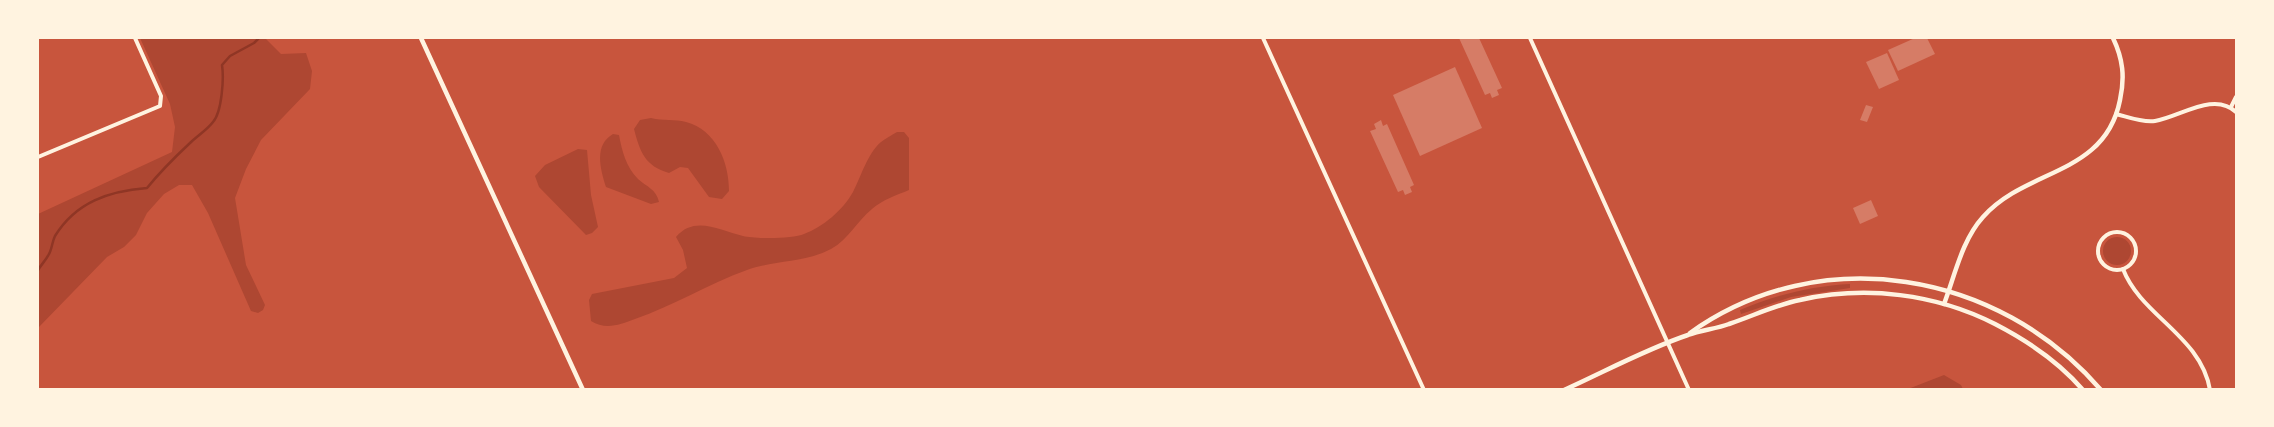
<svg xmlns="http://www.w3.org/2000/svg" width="2274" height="427" font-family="Arial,sans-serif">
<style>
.green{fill:#ae4732}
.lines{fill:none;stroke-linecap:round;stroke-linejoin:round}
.stream{stroke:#8f3625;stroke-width:2.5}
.building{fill:#d67c66}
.minor{stroke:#fff3e0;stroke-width:4}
.tertiary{stroke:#fff3e0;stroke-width:4.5}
</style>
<rect width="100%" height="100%" fill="#c8553d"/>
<g class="green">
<polygon points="140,38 265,38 281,54 306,53 312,71 310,89 261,140 246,169 235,198 246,265 265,305 263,310 258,313 251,311 208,213 192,185 179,185 164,194 147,213 136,235 124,247 107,257 38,328 38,214 172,152 175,127 170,104"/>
<path d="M651,118C663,121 675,119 686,122C716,130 729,162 729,191L722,199L709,197L688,168L680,167L669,173C645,166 640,152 634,129L640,120Z"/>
<path d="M897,132H904L909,138V190C897,195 882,200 872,209C857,221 849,239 831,249C805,263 774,260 747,270C708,284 673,306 635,319C620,325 605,330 591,321L589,300L592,294L674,278L687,268L683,250L676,237C694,215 720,230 743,236C756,239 793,239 804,234C823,227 843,210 853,192C861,177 867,154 881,142C886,138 892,135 897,132Z"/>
<path d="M613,134L619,135C622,151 626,167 638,179C647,187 656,189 659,202L651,204L606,187C600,168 594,145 613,134Z"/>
<polygon points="578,149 587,150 591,195 598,227 592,233 586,235 539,187 535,176 545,165"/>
<circle cx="2117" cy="251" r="14"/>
<path d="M1850,284V288L1791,297L1741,314L1740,310C1775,295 1812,286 1850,284Z"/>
<polygon points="1944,375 1961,385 1963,389 1908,389"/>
</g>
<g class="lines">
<path class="stream" d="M38,270C41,265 46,260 49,254C52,249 52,242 55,236C76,202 109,191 147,188C160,172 175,157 190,143C197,136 207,130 213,122C222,112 224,78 222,65L230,56L254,43L259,38"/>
</g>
<g class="building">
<polygon points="1459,38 1479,38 1502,88 1497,90 1499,95 1492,98 1490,93 1485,95"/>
<polygon points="1915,38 1927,38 1935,54 1898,71 1888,50"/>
<polygon points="1887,53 1899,80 1879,89 1866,62"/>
<polygon points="1455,67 1482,128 1420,156 1393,95"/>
<polygon points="1866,105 1873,107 1867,122 1860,120"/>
<polygon points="1381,120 1383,126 1387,124 1414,185 1410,187 1412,192 1405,195 1403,190 1398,192 1370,131 1376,129 1374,124"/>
<polygon points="1871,200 1878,216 1860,224 1853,208"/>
</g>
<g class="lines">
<g class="minor">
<polyline points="1263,38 1424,390"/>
<polyline points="1530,38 1689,390"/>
<polyline points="2231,107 2236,97"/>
<path d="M2116,114C2128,117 2143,123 2155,121C2180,117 2214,91 2236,112"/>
<polyline points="38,157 160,106 161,96 135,38"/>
<circle cx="2117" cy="251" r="19"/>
<path d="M2123,269C2141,316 2201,336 2210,390"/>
</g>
<g class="tertiary">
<polyline points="421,38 583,390"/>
<path d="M1944,304C1955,275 1962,240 1983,217C2026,168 2105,176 2120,100C2125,77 2123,59 2113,38"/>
<path d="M1690,333C1820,240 1999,271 2101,390"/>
<path d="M1564,390C1604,372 1646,349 1688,335C1701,330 1716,329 1729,324C1753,316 1775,305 1800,300C1866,285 1936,294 1995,324C2028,341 2059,362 2083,390"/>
</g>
</g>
<rect width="2274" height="427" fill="none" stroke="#fff3e0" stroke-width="78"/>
</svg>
